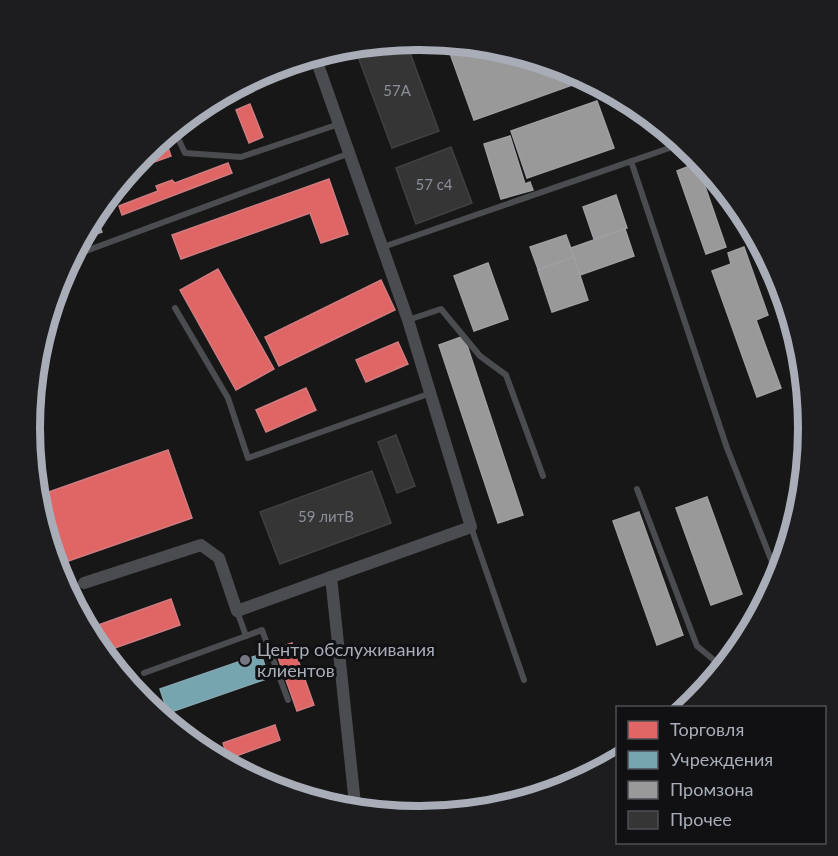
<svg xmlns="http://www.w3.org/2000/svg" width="838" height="856" font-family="Lato,sans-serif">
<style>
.shops{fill:#e06666;stroke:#cf7b7f;stroke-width:1.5}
.public{fill:#76a5af;stroke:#85a7b2;stroke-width:1.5}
.industry{fill:#999;stroke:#9e9fa2;stroke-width:1.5}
.building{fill:#353536;stroke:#3f4043;stroke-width:1.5}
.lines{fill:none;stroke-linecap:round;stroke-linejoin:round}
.service{stroke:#4b4c50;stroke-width:6}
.minor{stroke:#4b4c50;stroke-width:12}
.poi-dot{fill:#757880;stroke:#111113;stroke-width:2}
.labels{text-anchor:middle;stroke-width:6;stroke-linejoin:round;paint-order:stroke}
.number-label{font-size:15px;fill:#8b8f98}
.poi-label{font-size:18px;fill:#a8adb8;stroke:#111113;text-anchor:start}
.rim{fill:none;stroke:#a8adb8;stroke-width:8}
</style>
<rect width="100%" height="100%" fill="#171717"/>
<g class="shops">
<polygon points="250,104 263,137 249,143 236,110"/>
<polygon points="165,139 171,156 132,170 144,153"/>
<polygon points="228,163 232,173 122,215 119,206 158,191 156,186 172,180 175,183"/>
<polygon points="329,179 348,234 321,243 310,213 181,259 172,235"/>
<polygon points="218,269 274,369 236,390 180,290"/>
<polygon points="381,280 395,310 279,366 265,337"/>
<polygon points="398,342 408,364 366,382 356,360"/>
<polygon points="306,388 316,410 266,432 256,410"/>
<polygon points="168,450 192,518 57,565 43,494"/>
<polygon points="171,599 180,625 109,650 93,627"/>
<polygon points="292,643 314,705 297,711 275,649"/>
<polygon points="275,725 280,740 228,759 223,743"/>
</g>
<polygon class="public" points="261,654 269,678 168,713 160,689"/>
<g class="industry">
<polygon points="447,45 568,69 586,80 474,120"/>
<polygon points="597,101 614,148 527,178 511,131"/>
<polygon points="510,136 525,184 530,182 533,190 501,199 484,144"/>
<polygon points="697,163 726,247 706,254 677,171"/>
<polygon points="616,195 627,228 594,239 583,207"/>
<polygon points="98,222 102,232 88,237"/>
<polygon points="625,229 634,256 580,275 571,248"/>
<polygon points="566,235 574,257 538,269 530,247"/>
<polygon points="744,247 768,315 756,320 781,388 757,397 712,271 731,264 728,253"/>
<polygon points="574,257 588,300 552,312 538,270"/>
<polygon points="488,263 508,319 474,331 454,276"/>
<polygon points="464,336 523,515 498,523 439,345"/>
<polygon points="707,497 742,594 711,605 676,508"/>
<polygon points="639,512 683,635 657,645 613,521"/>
</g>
<g class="building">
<polygon points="406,42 439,131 392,148 356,51"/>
<polygon points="451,147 472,203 416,224 396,168"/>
<polygon points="396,435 415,486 397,493 378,442"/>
<polygon points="372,471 391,523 280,564 260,512"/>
</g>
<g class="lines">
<g class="service">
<polyline points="175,132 185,153 241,157 339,124"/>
<polyline points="631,161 727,448 778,577"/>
<polyline points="383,247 681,144"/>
<polyline points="75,255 350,153"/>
<polyline points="175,308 228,398 248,458 431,393"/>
<polyline points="408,320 441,309 480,356 506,375 543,476"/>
<polyline points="637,489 697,646 720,665"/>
<polyline points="471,527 524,680"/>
<polyline points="246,636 262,630 288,700"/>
<polyline points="144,673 246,636 237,611"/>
<polyline points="386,810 398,807 452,810"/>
</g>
<g class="minor">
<polyline points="316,59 408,320 471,527 331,577 355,804"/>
<polyline points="84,583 201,545 219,558 237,611 331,577"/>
</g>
</g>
<circle class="poi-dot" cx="245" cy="660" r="6"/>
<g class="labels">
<g class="number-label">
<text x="397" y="96">57А</text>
<text x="434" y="190">57 с4</text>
<text x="326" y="522">59 литВ</text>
</g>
<g class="poi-label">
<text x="257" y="656">Центр обслуживания<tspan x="257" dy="21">клиентов</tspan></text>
</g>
</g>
<path d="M0 0H838V856H0ZM418 50H420A378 378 0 0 1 798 428V428A378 378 0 0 1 420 806H418A378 378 0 0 1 40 428V428A378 378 0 0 1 418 50Z" fill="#1d1d20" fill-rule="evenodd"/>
<path class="rim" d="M418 50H420A378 378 0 0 1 798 428V428A378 378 0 0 1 420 806H418A378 378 0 0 1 40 428V428A378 378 0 0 1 418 50Z"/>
<rect x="616" y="706" width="210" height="138" fill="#111113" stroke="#4d4f55" stroke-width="1.5"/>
<rect x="628" y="721" width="30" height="18" fill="#e06666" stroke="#4d4f55" stroke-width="1.5"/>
<text x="670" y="736" font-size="18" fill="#a8adb8">Торговля</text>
<rect x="628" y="751" width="30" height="18" fill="#76a5af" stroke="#4d4f55" stroke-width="1.5"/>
<text x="670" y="766" font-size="18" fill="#a8adb8">Учреждения</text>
<rect x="628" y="781" width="30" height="18" fill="#999999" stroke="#4d4f55" stroke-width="1.5"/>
<text x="670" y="796" font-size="18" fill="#a8adb8">Промзона</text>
<rect x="628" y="811" width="30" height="18" fill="#353536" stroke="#4d4f55" stroke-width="1.5"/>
<text x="670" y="826" font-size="18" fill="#a8adb8">Прочее</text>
</svg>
